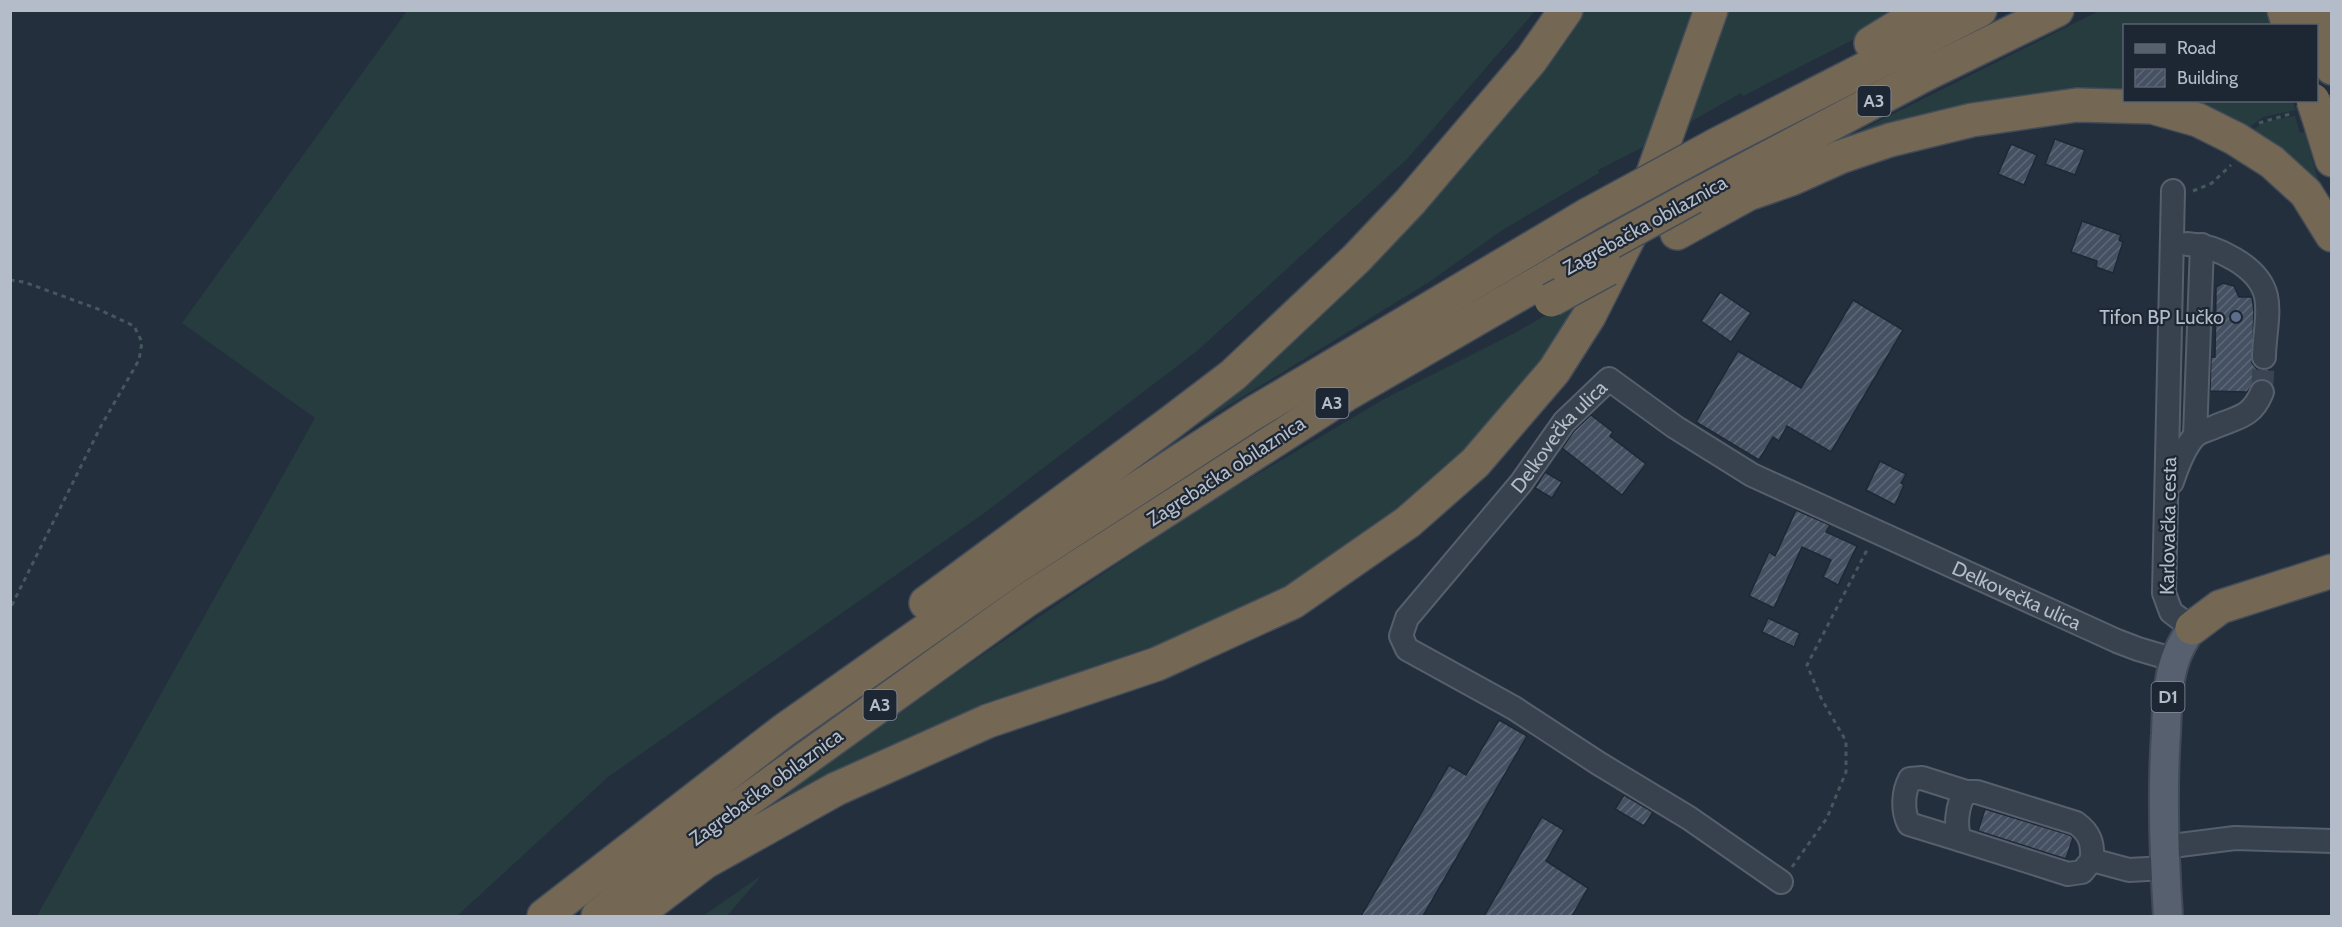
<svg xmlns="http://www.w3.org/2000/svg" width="2342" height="927" font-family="Cabin,sans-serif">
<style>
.grass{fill:#263c3f}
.building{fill:url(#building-hatch);stroke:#1f2835;stroke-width:1.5}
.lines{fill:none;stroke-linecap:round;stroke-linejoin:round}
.minor-tunnel{stroke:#3a4453;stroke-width:22;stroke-dasharray:22 11;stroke-linecap:butt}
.minor-casing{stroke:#565f6c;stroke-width:26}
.major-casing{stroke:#414a57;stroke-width:32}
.highway-casing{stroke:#434c59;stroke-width:36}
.path{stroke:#44595c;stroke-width:3;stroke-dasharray:4.5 4.5;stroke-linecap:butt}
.minor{stroke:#38414e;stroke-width:22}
.major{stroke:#56606e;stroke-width:28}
.highway{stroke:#746855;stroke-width:33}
.highway-bridge-casing{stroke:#434c59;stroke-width:36;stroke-linecap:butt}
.highway-bridge{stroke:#746855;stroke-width:33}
.service-dot{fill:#5c6f8a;stroke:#1d2633;stroke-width:2}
.labels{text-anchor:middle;stroke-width:4.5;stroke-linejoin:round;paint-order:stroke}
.shield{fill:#1d2633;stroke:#878f9c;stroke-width:1.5}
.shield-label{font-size:18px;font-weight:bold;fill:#b4bcc9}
.street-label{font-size:20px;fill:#b4bcc9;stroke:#1d2633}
.poi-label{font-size:20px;fill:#b4bcc9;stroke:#1d2633;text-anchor:end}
</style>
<defs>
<pattern id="building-hatch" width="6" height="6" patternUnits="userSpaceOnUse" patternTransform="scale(1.5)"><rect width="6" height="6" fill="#455162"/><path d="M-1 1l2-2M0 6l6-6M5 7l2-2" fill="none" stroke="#5d6877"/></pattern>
</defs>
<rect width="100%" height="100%" fill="#242f3e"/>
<g class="grass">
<polygon points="407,11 407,10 1535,11 1407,159 1197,351 983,514 608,777 457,916 37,916 315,418 182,323"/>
<polygon points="1580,11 1700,11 1657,140 1598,170 1599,173 1504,229 1429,282 1166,444"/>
<polygon points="1722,11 1904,11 1878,27 1743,96 1741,93 1685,125"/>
<polygon points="2099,11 2267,11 2271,25 2124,26 2124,95 1815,153"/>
<polygon points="2160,101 2292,101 2296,110 2263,117 2246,130"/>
<path d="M2295,116L2300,133L2305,132L2320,187L2251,133C2261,119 2279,119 2295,116Z"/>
<polygon points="1588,291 1551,352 1487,432 1409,507 1253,609 788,799 786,798 788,793 806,779 956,673 1197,510 1386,398 1513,334"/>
<polygon points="762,875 727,916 703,916"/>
</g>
<g class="building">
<polygon points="2055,139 2085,150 2075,175 2045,164"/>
<polygon points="2011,144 2037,155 2024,185 1998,174"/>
<polygon points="2082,221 2121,235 2119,240 2123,242 2113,273 2096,267 2097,261 2071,252"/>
<polygon points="2223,283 2234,286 2239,297 2252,297 2254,311 2252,363 2257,369 2269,369 2268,380 2262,379 2255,381 2247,392 2210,391 2211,357 2215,357 2216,291 2216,287"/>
<polygon points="1720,292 1751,313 1731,342 1701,321"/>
<polygon points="1853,300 1903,330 1831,452 1787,426 1779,441 1773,437 1759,460 1696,422 1738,351 1801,388"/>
<polygon points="1591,415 1613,432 1610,436 1646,464 1622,495 1562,448 1574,431"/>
<polygon points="1880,461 1906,474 1901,483 1904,485 1895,505 1866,490"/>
<polygon points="1545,472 1562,482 1552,498 1535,488"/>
<polygon points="1796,510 1830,525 1826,532 1857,546 1838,585 1823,577 1831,560 1802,547 1774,608 1749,596 1769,552 1775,556"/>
<polygon points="1768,618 1800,633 1794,647 1762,632"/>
<polygon points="1499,720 1527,736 1423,916 1361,916 1449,765 1466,775"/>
<polygon points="1624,795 1653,812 1644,826 1615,809"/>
<polygon points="1985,809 2070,835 2073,838 2066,859 1978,831"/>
<polygon points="1542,817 1564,830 1546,861 1588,888 1572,916 1484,916"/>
</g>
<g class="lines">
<polyline class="minor-tunnel" points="2262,392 2264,357"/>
<defs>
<g id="minor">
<polyline points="2173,191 2164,593 2171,612 2192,628"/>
<path d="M2187,244C2215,245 2259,266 2266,296C2270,314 2264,338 2264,357"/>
<polyline points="2195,436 2202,245"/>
<path d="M2172,482C2177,467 2184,447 2195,436C2199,432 2207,430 2212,428C2236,417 2251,419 2262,392"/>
<path d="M1966,792H1977L2076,823C2090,833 2093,843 2092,860L2082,872L2068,874L1961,840C1954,828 1957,803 1966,792Z"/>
<path d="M1961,840L1909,824C1902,811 1903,792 1910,779L1922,778L1966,792"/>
<polyline points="2164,847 2235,838 2332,841"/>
<polyline points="2092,860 2129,870 2165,868"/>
<path id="s1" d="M1781,882L1689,818L1598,763L1514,708L1407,649L1401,636L1407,618L1521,483L1564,422L1609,379L1675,427L1752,475L2117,641L2138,649L2175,660"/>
</g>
<path id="major" d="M2168,916C2164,855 2162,794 2166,733C2167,709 2167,684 2175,660C2179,648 2185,638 2192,628"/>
<g id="highway">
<polyline points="2284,10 2289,26"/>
<polyline points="2314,10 2332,68"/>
<polyline points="1871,43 1925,10"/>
<polyline points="2318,115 2332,160"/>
<polyline points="1716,145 1980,10"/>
<polyline points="2250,148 2272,162 2306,193 2332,235"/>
<polyline points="1693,197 1924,75 2057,10"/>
<polyline points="1677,233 1748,194 1791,179 1840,157 1890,140 1972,120 2077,105 2152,107 2198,120 2236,139"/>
<polyline points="926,603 1170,423 1233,375 1356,259 1410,202 1531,60 1566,10"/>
<polyline points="2192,628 2220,607 2332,571"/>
<polyline points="544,916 783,731 1010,571 1252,414 1589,214"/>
<polyline points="598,916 695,838 1028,599 1345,395 1566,267"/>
<polyline points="634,916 705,862 836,789 988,721 1157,664 1293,602 1408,522 1475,463 1554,371 1589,316 1634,227 1711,10"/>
</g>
</defs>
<use href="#minor" class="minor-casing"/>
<use href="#major" class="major-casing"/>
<use href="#highway" class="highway-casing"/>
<g class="path">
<polyline points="2259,123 2290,114"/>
<polyline points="2193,191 2212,183 2231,165"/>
<polyline points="10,280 24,282 98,309 134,326 142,342 139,360 101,426 10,609"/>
<polyline points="1792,867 1827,818 1846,772 1846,741 1821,698 1807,665 1867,550"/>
</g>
<use href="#minor" class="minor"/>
<use href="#major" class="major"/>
<use href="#highway" class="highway"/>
<defs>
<g id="highway-bridge">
<polyline points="2313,100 2318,115"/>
<polyline points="2236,139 2250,148"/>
<polyline points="1589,214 1716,145"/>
<polyline points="1566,267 1693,197"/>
<polyline points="1551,300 1608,269"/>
</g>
</defs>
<use href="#highway-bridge" class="highway-bridge-casing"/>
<use href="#highway-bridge" class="highway-bridge"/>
</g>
<circle class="service-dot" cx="2236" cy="317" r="6"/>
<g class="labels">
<g class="shield">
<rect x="1857.5" y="86" width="33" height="30" rx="4.5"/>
<rect x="1315.5" y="388" width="33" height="30" rx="4.5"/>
<rect x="2151.5" y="682" width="33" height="30" rx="4.5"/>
<rect x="863.5" y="690" width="33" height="30" rx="4.5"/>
</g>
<g class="shield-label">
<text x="1874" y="107">A3</text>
<text x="1332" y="409">A3</text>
<text x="2168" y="703">D1</text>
<text x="880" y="711">A3</text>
</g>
<g class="street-label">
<text transform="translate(1645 225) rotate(-29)" y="7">Zagrebačka obilaznica</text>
<text dy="7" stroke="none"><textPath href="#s1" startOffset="711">Delkovečka ulica</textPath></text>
<text transform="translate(1226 471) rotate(-33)" y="7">Zagrebačka obilaznica</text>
<text transform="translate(2168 526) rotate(-89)" y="7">Karlovačka cesta</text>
<text dy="7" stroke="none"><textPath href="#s1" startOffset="1251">Delkovečka ulica</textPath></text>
<text transform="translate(766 787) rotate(-36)" y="7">Zagrebačka obilaznica</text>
</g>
<g class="poi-label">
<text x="2224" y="324">Tifon BP Lučko</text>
</g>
</g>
<rect width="2342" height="927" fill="none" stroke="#b4bcc9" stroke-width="24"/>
<rect x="2123" y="24" width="195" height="78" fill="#1d2633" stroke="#59626f" stroke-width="1.5"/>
<rect x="2135" y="44" width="30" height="9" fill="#56606e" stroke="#59626f" stroke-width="1.5"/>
<text x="2177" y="54" font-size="18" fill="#b4bcc9">Road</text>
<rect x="2135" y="69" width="30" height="18" fill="url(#building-hatch)" stroke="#59626f" stroke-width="1.5"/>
<text x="2177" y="84" font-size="18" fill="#b4bcc9">Building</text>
</svg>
